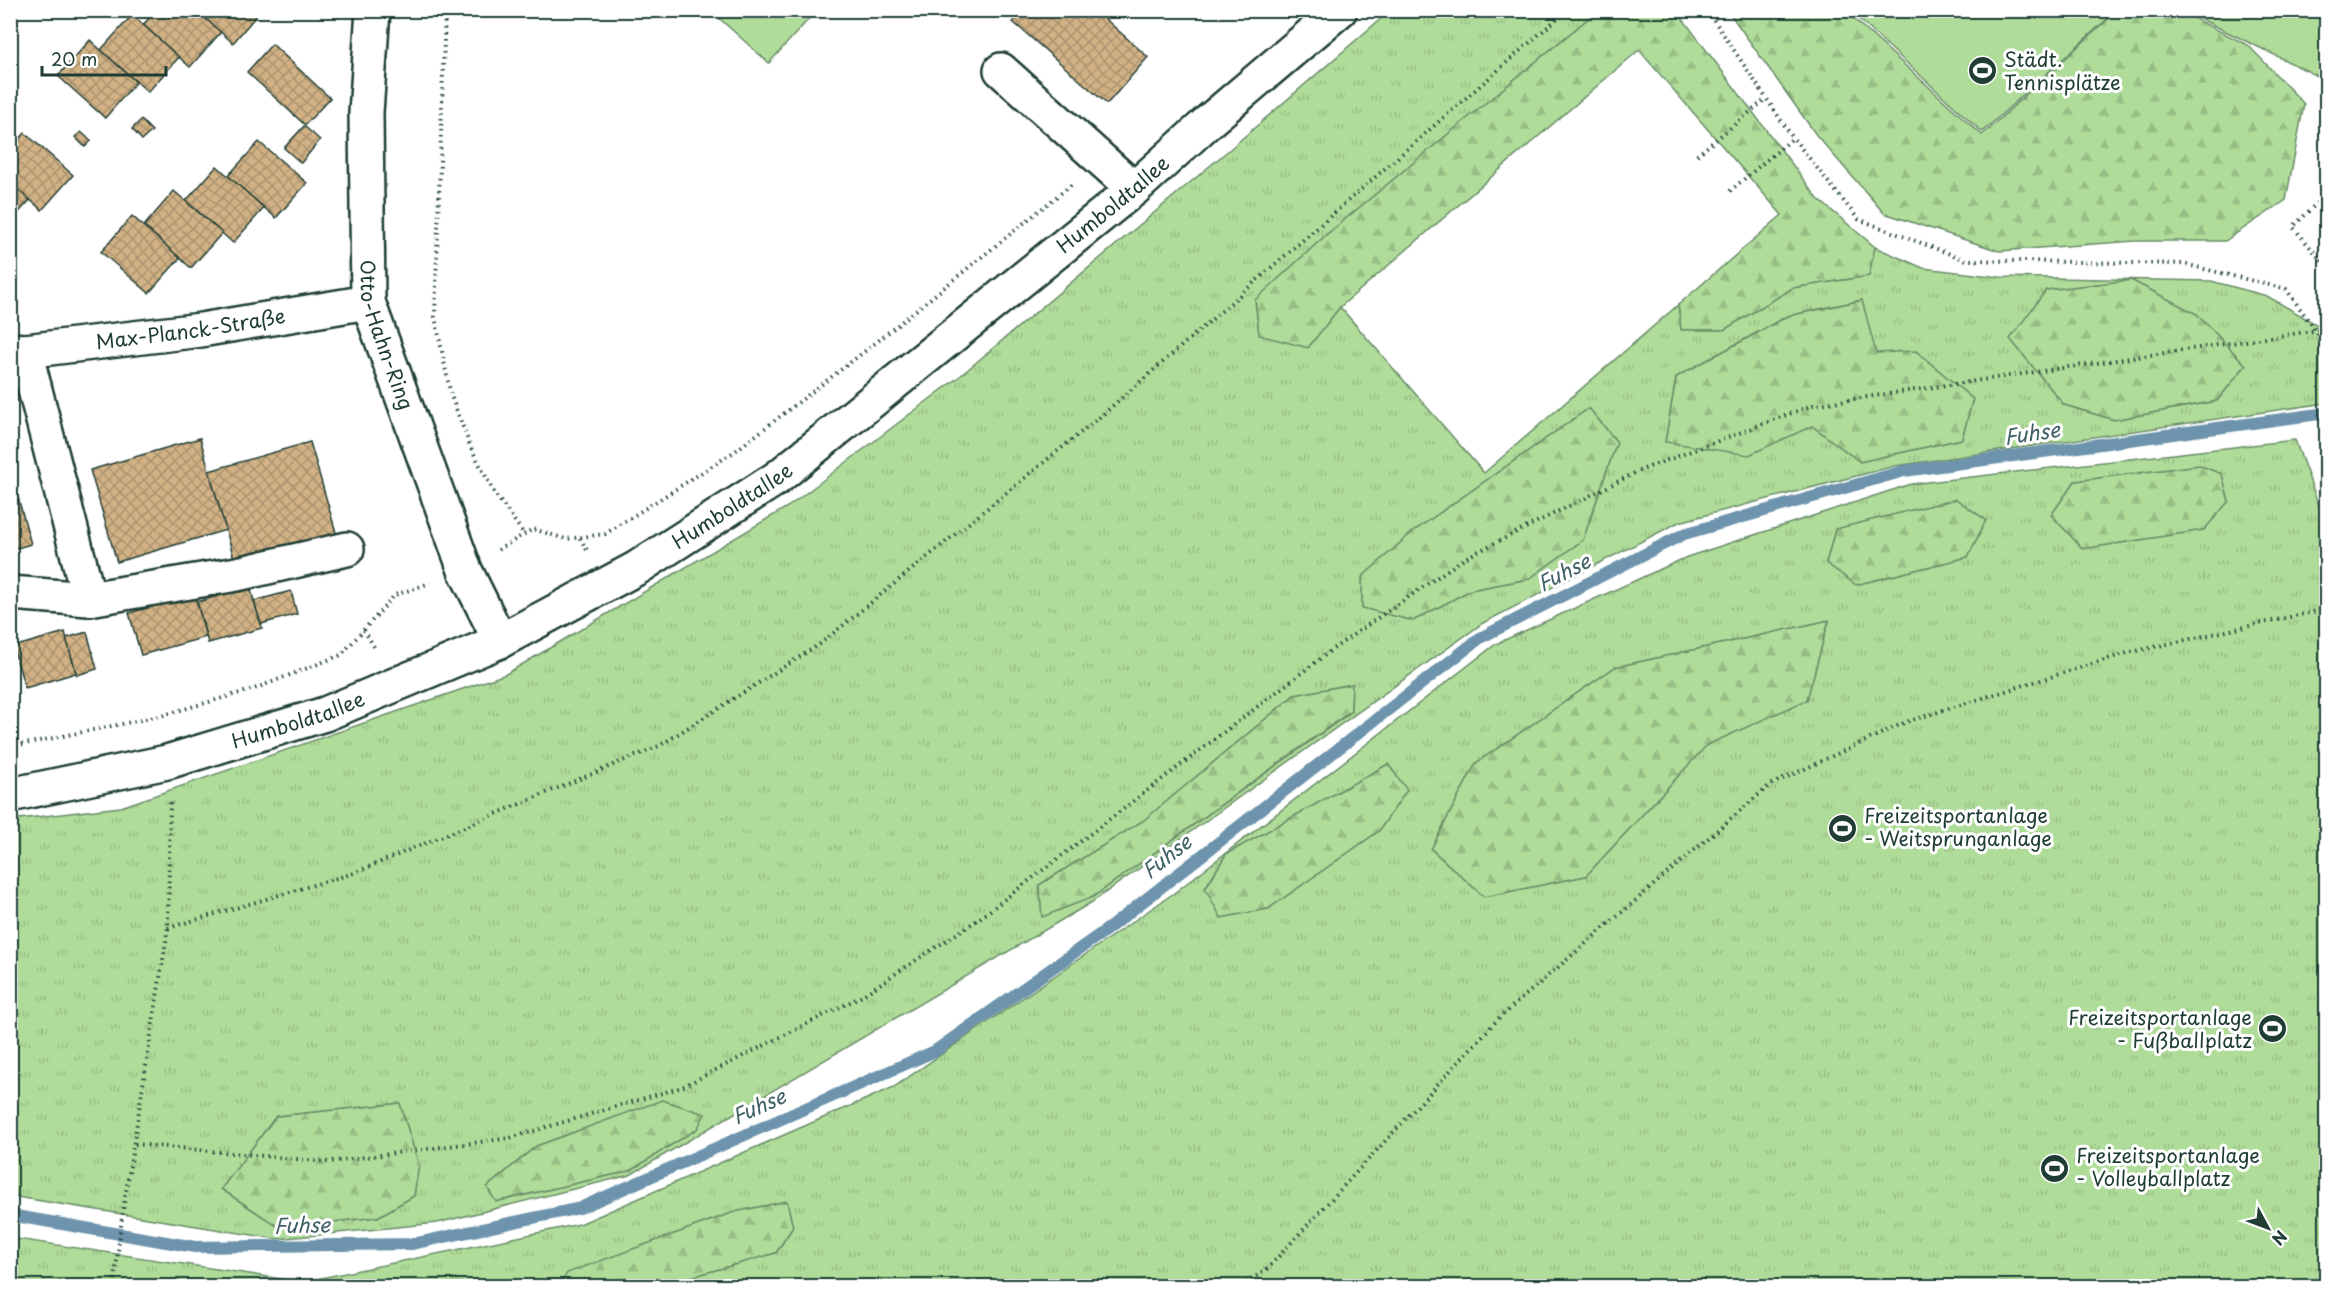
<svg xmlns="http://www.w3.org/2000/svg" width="2337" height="1297" font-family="'Playpen Sans',sans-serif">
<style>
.green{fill:#b0dc9a;stroke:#688c67;stroke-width:1.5}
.forest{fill:url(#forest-firs);stroke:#688c67;stroke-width:1.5}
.park{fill:url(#park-tufts);stroke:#688c67;stroke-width:1.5;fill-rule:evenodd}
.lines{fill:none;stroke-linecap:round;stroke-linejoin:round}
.stream{stroke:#6d94ac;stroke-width:12}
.building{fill:url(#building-cross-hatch);stroke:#1f3d34;stroke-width:1.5}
.minor-casing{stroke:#1f3d34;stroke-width:38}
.path{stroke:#1f3d34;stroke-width:4;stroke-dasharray:1.5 4.5;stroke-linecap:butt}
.minor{stroke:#fff;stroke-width:33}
.labels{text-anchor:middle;stroke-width:6;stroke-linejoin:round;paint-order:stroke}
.poi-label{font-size:20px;fill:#1f3d34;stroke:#fff;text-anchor:start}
.street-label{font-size:20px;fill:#1f3d34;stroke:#fff}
.water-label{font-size:21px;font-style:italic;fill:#406166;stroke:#fff}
</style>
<defs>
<pattern id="forest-firs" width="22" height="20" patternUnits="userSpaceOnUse" patternTransform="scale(1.5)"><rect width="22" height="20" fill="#b0dc9a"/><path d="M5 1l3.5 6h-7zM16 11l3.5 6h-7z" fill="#97be85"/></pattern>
<pattern id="park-tufts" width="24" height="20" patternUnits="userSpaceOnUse" patternTransform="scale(1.5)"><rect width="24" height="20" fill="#b0dc9a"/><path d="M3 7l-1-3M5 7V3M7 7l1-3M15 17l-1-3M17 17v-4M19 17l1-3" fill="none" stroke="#97be85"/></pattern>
<pattern id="building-cross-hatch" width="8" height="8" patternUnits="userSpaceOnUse" patternTransform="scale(1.5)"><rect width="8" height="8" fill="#d2b285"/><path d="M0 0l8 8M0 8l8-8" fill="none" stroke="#aa926e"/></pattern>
</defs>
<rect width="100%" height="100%" fill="#fff"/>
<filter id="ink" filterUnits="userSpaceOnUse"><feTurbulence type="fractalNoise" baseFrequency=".0167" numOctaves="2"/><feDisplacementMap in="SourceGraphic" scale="12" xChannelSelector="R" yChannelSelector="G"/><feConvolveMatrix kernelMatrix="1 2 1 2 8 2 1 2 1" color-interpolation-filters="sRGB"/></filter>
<g filter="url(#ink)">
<g class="green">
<polygon points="711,11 816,11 769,63"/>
<polygon points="1850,11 2116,11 1982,132"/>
<polygon points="2184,11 2326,11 2326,80"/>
</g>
<g class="forest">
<polygon points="1597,11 1677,11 1818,199 1875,247 1870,276 1793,288 1724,330 1681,330 1678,305 1782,215 1639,50 1340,307 1308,348 1259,336 1255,299 1327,234"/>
<polygon points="1728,11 1845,11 1982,135 2117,11 2179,11 2248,45 2304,104 2286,200 2225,241 2135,241 1999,251 1884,213 1817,136"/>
<polygon points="2131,280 2197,314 2246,365 2217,401 2114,420 2064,405 2009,338 2046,290"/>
<polygon points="1863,300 1916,351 1973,399 1962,439 1860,462 1812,426 1749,456 1665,442 1676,377 1788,316"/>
<polygon points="1589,408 1617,442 1583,540 1529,579 1471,590 1413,621 1362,608 1362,577 1411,533"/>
<polygon points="2199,465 2222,474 2229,501 2205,530 2083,549 2051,515 2075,481"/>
<polygon points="1956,499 1986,520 1968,557 1856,585 1826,563 1835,529"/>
<polygon points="1829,620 1807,700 1707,745 1586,876 1484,897 1431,849 1476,763 1615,667"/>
<polygon points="1352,684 1351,711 1093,897 1042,918 1039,885 1144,820 1294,695"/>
<polygon points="1388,764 1408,790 1379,831 1268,909 1221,918 1205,889 1226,854"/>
<polygon points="663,1099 706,1114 698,1129 630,1171 495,1202 487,1187 536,1146"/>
<polygon points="400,1103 419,1165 414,1196 378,1217 280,1228 221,1189 276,1116"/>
<polygon points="787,1201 793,1227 776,1253 660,1286 560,1286 566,1273 734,1212"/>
</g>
<g class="park">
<path d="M1391,10L1597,11L1327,234L1255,300L1259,335L1308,348L1340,307L1484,473L1678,305L1681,330H1724L1793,288L1869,276L1875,247L1923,268L2000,277L2211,281L2267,296L2326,330V403L1895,466L1679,522L1483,623L1092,902L630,1175L437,1223L277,1239L11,1196V820L121,807L506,674L789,506L960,376L1230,149ZM2131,280L2197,314L2246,365L2217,401L2114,420L2064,405L2010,339L2046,290ZM1862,300L1876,353L1916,351L1973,399L1962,439L1860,462L1812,426L1749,455L1665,442L1676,377L1787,316ZM1589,408L1617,442L1583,540L1529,579L1471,590L1413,621L1362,608V577L1411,533ZM1352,684L1351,712L1093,897L1042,917L1039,885L1144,820L1294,695ZM662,1100L705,1114L697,1129L630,1171L496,1202L487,1187L536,1146ZM400,1103L419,1165L414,1196L378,1217L280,1228L221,1189L276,1116Z"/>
<path d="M2295,440L2326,525V1286H660L776,1253L793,1227L787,1201L734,1212L567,1273L560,1286H11V1238L302,1282L580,1224L894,1087L1174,893L1496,644L1687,557L1911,484ZM2199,465L2222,474L2229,501L2204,530L2083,549L2051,515L2075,481ZM1956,499L1986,520L1968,557L1856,585L1826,563L1835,529ZM1829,620L1807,700L1707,745L1586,876L1484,897L1431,849L1476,763L1615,667ZM1388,764L1407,790L1379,831L1268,909L1221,918L1205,888L1226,854Z"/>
</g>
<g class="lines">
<polyline class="stream" points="10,1215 195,1247 412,1244 580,1208 935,1051 1109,928 1480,638 1684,534 1904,471 2326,413"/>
</g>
<g class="building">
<polygon points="156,10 196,10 221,32 190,67 143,25"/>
<polygon points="196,10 261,10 233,43"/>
<polygon points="1023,10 1095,10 1148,57 1107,104 1013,22"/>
<polygon points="132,15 179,57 148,92 101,50"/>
<polygon points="90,40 136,82 105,118 58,76"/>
<polygon points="272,44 330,98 305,125 247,72"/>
<polygon points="141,120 152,131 142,140 132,129"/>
<polygon points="304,126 320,140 301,163 284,148"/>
<polygon points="81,132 91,141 85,147 75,137"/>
<polygon points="25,133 73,175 42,210 10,183 10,150"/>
<polygon points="259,142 307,183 276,218 228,176"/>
<polygon points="217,166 264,208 233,243 186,201"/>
<polygon points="10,183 30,200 10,222"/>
<polygon points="174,191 222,233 191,268 144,226"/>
<polygon points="132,216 180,258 149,293 101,252"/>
<polygon points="200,438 226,530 117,562 90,470"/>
<polygon points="310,442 337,536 236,565 209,471"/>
<polygon points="10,469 31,544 10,550"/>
<polygon points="250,587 262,628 208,643 197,602"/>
<polygon points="291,591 297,614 261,624 254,601"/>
<polygon points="195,595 206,637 141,655 129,613"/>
<polygon points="65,632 76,673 25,688 13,647"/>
<polygon points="87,632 97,669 77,675 66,638"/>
</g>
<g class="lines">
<defs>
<g id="minor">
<path id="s1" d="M373,10L366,113L368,302L465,570L500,641"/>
<polyline points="1001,70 1134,189"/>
<path id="s2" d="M10,350L25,351L201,330L368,302"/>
<polyline points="25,351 89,599"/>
<polyline points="10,593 89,599 237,574 347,549"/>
<path id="s3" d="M10,795L167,762L325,714L500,641L637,568L777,478L1134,189L1209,121L1340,10"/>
</g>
</defs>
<use href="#minor" class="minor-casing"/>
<g class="path">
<polyline points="445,10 435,317 451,396 471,448 495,494 524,534"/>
<polyline points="1707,10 1793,138 1858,219 1966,260 2184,264 2286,289 2316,331 2321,343 2326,377"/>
<polyline points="2326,100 2326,113"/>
<polyline points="1697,155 1766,99"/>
<polyline points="1730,191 1793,138"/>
<polyline points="2326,194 2293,227 2326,266"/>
<polyline points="580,538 587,550"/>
<polyline points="498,550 533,529 566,539 605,534 734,452 869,348 1071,185"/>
<polyline points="364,630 376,650"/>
<polyline points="10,747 160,716 254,689 341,655 395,595 430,583"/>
<polyline points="168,928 354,873 659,746 820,644 1101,416 1567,10"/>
<polyline points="135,1144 328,1162 510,1138 682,1087 860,997 976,921 1333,649 1465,558 1641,470 1813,405 2326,329"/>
<polyline points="114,1286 122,1217 168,928 170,799"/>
<polyline points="1241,1286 1266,1270 1499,1018 1770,785 1906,722 2127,653 2326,609"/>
</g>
<use href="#minor" class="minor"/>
</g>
</g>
<defs>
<symbol id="stadium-disc" viewBox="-11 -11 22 22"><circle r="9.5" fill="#1f3d34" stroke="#fff"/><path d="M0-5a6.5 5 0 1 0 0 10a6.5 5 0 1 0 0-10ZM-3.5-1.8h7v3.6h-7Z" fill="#fff"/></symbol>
</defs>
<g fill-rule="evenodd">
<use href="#stadium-disc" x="1966" y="54" width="33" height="33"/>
<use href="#stadium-disc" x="1826" y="812" width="33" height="33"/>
<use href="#stadium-disc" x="2256" y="1012" width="33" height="33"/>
<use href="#stadium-disc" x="2038" y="1152" width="33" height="33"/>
</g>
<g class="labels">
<g class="poi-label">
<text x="2004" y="67">Städt.<tspan x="2004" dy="23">Tennisplätze</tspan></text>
<text x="1864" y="823">Freizeitsportanlage<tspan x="1864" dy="23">- Weitsprunganlage</tspan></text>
<text x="2252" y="1025" text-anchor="end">Freizeitsportanlage<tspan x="2252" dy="23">- Fußballplatz</tspan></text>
<text x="2076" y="1163">Freizeitsportanlage<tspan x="2076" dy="23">- Volleyballplatz</tspan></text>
</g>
<g class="street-label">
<text dy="7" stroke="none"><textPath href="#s3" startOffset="1270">Humboldtallee</textPath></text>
<text dy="7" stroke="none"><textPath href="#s2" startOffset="182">Max-Planck-Straße</textPath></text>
<text dy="7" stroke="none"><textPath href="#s1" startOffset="328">Otto-Hahn-Ring</textPath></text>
<text dy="7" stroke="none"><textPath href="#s3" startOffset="784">Humboldtallee</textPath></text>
<text dy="7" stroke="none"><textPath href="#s3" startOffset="298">Humboldtallee</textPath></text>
</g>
<g class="water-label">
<text transform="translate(2032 434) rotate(-8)" y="7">Fuhse</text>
<text transform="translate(1564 573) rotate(-27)" y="7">Fuhse</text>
<text transform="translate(1167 857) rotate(-38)" y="7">Fuhse</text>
<text transform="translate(759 1107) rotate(-24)" y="7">Fuhse</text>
<text transform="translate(302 1226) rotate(-1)" y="7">Fuhse</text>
</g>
</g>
<rect width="2337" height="1297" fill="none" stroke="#fff" stroke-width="36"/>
<rect x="18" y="18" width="2301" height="1261" fill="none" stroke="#1f3d34" stroke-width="2" filter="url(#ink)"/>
<g transform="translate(2268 1228) rotate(131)" stroke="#ffffff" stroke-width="4.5" paint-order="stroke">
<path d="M0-4.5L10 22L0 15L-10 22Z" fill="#1f3d34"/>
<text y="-9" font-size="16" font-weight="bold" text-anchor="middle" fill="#1f3d34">N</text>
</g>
<path d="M42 66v9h124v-9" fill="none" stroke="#1f3d34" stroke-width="3"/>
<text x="51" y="66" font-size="18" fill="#1f3d34" stroke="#ffffff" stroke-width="4.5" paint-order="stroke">20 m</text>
</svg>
